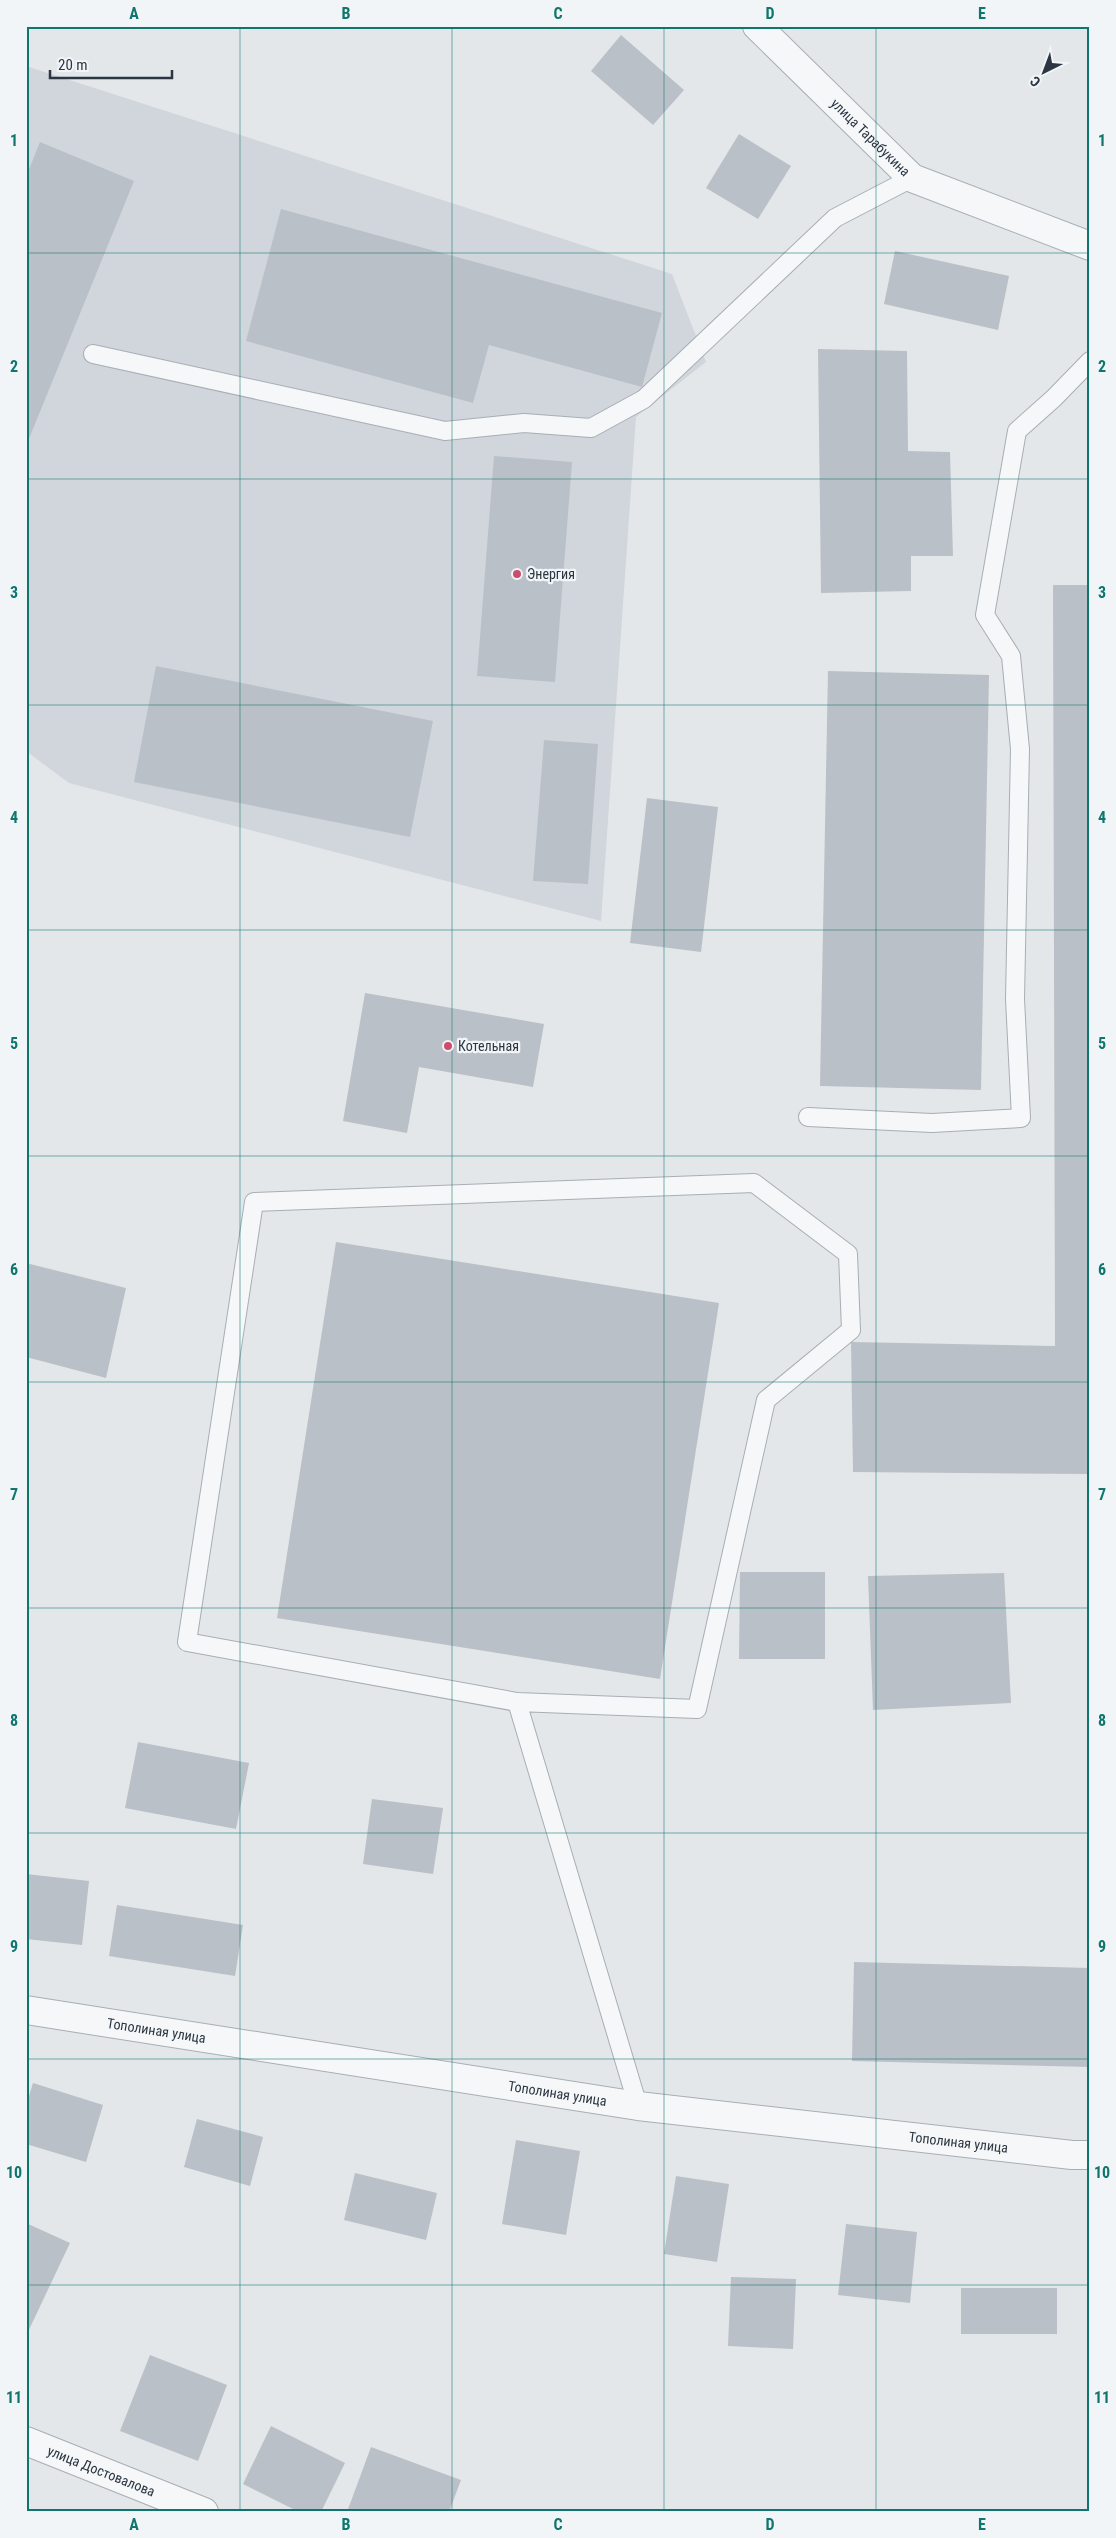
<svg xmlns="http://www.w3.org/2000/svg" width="1116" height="2538" font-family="'Roboto Condensed',sans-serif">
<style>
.built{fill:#d1d6dc}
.building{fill:#bac0c7}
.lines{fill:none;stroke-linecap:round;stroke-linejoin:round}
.service-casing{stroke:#a8aeb4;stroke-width:20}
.minor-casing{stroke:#a8aeb4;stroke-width:30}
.tertiary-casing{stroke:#a8aeb4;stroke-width:30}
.service{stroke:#f5f7f9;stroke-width:18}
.minor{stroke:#f5f7f9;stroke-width:28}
.tertiary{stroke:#f5f7f9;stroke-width:28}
.grid{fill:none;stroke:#0f766e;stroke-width:1;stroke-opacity:0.55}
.poi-dot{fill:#cb4c6d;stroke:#f2f5f8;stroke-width:2}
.labels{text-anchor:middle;stroke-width:4.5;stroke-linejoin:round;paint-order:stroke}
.street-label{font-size:14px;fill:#2b3642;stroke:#f2f5f8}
.poi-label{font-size:14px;fill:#2b3642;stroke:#f2f5f8;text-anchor:start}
.neatline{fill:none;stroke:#0f766e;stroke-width:2}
.grid-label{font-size:16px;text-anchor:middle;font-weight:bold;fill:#0f766e}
</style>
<rect width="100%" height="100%" fill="#e3e7ea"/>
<polygon class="built" points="26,66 672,274 706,362 636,417 601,921 69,783 26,751"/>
<g class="building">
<polygon points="621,35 684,90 653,125 591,71"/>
<polygon points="739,134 791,166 758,219 706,188"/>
<polygon points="40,142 134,181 26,446 26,177"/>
<polygon points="281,209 662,313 642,387 489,345 473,403 246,341"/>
<polygon points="895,251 1009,276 998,330 884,304"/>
<polygon points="818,349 907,351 908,451 950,452 953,556 911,556 911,591 821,593"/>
<polygon points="494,456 572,462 555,682 477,676"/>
<polygon points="1053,585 1090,585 1090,1474 853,1472 851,1342 1055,1346"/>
<polygon points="156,666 433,721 410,837 134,782"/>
<polygon points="828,671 989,675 981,1090 820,1086"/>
<polygon points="544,740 598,744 588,884 533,881"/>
<polygon points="647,798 718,807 701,952 630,943"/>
<polygon points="365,993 544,1024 533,1087 419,1067 407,1133 343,1121"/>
<polygon points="336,1242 719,1303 660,1679 277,1618"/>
<polygon points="26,1263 126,1288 106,1378 26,1357"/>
<polygon points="740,1572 825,1572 825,1659 739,1659"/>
<polygon points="1004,1573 1011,1703 873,1710 868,1576"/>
<polygon points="138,1742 249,1763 236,1829 125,1808"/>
<polygon points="372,1799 443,1808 433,1874 363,1864"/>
<polygon points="26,1874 89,1881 82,1945 26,1939"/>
<polygon points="117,1905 243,1925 235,1976 109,1956"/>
<polygon points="854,1962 1090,1968 1090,2067 852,2061"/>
<polygon points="33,2083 103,2105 86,2162 26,2144 26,2106"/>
<polygon points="197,2119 263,2137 250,2186 184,2167"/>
<polygon points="516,2140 580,2151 566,2235 502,2224"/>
<polygon points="355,2173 437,2193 426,2240 344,2220"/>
<polygon points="676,2176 729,2184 717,2262 664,2254"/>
<polygon points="26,2223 70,2243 26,2336"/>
<polygon points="846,2224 917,2232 910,2303 838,2295"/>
<polygon points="731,2277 796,2279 793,2349 728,2346"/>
<rect x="961" y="2288" width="96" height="46"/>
<polygon points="150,2355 227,2385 198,2461 120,2431"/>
<polygon points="271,2426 345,2463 321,2512 299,2512 243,2484"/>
<polygon points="371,2447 461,2480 449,2512 347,2512"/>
</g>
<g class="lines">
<defs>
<g id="service">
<polyline points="93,354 445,431 524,423 591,428 644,399 835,218 912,178"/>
<polyline points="808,1117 932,1123 1021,1118 1015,999 1020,749 1011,656 985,615 1017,431 1054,398 1090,361"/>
<polyline points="517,1702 697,1709 766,1400 851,1330 848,1254 754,1183 254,1202 187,1642 517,1702 638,2106"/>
</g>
<g id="minor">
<path id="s1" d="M26,2010L638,2106L1072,2155H1090"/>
<path id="s2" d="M26,2441L204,2512"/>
</g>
<g id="tertiary">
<path id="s3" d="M757,26L912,178L1090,246"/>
</g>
</defs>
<use href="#service" class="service-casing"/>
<use href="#minor" class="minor-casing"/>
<use href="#tertiary" class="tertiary-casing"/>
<use href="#service" class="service"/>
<use href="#minor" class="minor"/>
<use href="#tertiary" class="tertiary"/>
</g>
<path class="grid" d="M240,26V2512M452,26V2512M664,26V2512M876,26V2512M26,253H1090M26,479H1090M26,705H1090M26,930H1090M26,1156H1090M26,1382H1090M26,1608H1090M26,1833H1090M26,2059H1090M26,2285H1090"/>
<g class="poi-dot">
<circle cx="517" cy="574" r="5"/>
<circle cx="448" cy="1046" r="5"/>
</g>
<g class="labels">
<g class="street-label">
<text dy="5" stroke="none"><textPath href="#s3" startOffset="159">улица Тарабукина</textPath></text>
<text dy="5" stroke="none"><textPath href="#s1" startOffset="132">Тополиная улица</textPath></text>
<text dy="5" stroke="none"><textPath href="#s1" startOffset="538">Тополиная улица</textPath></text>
<text dy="5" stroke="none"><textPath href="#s1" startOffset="942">Тополиная улица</textPath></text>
<text dy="5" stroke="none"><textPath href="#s2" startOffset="81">улица Достовалова</textPath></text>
</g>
<g class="poi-label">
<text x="527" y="579">Энергия</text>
<text x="458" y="1051">Котельная</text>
</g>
</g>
<rect width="1116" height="2538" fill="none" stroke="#f2f5f8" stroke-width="55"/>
<g transform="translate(1044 72) rotate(222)" stroke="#f2f5f8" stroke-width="4" paint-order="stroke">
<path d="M0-4L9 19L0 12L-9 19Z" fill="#2b3642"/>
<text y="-8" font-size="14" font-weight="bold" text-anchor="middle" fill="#2b3642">С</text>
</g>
<path d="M50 70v8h122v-8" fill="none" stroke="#2b3642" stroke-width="2.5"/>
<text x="58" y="70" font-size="15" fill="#2b3642" stroke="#f2f5f8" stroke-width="4" paint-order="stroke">20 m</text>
<rect x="28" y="28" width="1060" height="2482" class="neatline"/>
<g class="grid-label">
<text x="134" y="19">A</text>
<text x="346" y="19">B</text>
<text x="558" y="19">C</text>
<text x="770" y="19">D</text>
<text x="982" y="19">E</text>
<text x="14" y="146">1</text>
<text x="1102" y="146">1</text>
<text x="14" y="372">2</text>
<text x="1102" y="372">2</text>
<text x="14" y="598">3</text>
<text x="1102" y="598">3</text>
<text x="14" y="823">4</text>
<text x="1102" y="823">4</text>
<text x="14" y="1049">5</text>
<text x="1102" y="1049">5</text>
<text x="14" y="1275">6</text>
<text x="1102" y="1275">6</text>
<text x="14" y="1500">7</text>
<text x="1102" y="1500">7</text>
<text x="14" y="1726">8</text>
<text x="1102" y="1726">8</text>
<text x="14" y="1952">9</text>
<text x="1102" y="1952">9</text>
<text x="14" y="2178">10</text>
<text x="1102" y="2178">10</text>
<text x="14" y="2403">11</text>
<text x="1102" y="2403">11</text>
<text x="134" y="2530">A</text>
<text x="346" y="2530">B</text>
<text x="558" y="2530">C</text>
<text x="770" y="2530">D</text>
<text x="982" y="2530">E</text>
</g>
</svg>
